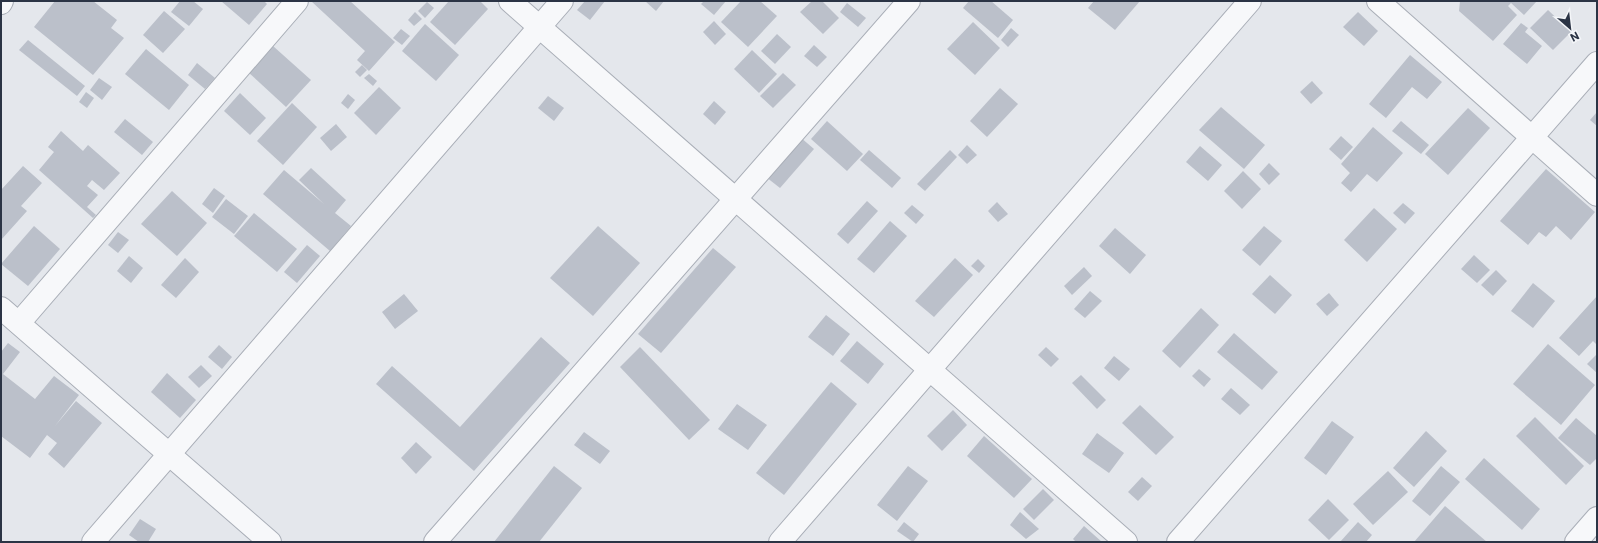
<svg xmlns="http://www.w3.org/2000/svg" width="1598" height="543" font-family="Commissioner,sans-serif">
<style>
.building{fill:#bbc0ca}
.lines{fill:none;stroke-linecap:round;stroke-linejoin:round}
.minor-casing{stroke:#a9aeb7;stroke-width:24}
.minor{stroke:#f7f8fa;stroke-width:22}
</style>
<rect width="100%" height="100%" fill="#e4e7ec"/>
<g class="building">
<polygon points="55,1 93,1 117,20 111,28 124,38 93,75 34,27"/>
<polygon points="180,1 193,1 203,9 189,26 171,12"/>
<polygon points="221,1 264,1 267,4 249,25"/>
<polygon points="311,1 350,1 395,42 369,71 357,60 365,51"/>
<polygon points="449,1 480,1 488,9 455,45 430,22"/>
<polygon points="585,1 605,1 590,20 577,10"/>
<polygon points="645,1 664,1 656,11"/>
<polygon points="704,1 726,1 714,15 701,4"/>
<polygon points="741,1 760,1 777,16 748,47 721,22"/>
<polygon points="812,1 822,1 839,18 823,34 800,12"/>
<polygon points="969,1 991,1 1013,20 998,38 963,8"/>
<polygon points="1094,1 1140,1 1115,30 1088,8"/>
<polygon points="1460,1 1537,1 1524,15 1511,3 1508,6 1517,15 1493,41 1459,11"/>
<polygon points="427,2 434,8 425,18 418,11"/>
<polygon points="847,3 866,18 858,27 840,12"/>
<polygon points="1548,10 1571,32 1553,50 1530,28"/>
<polygon points="164,11 185,29 163,53 143,35"/>
<polygon points="415,12 422,19 414,26 408,20"/>
<polygon points="1358,12 1378,31 1364,46 1343,27"/>
<polygon points="714,21 726,34 715,45 703,32"/>
<polygon points="973,22 1000,48 975,75 947,49"/>
<polygon points="1521,23 1528,28 1525,32 1542,46 1527,64 1503,44"/>
<polygon points="425,24 459,55 436,81 402,51"/>
<polygon points="1011,28 1019,35 1008,47 1001,40"/>
<polygon points="401,29 410,36 402,45 393,38"/>
<polygon points="777,34 791,47 775,64 761,51"/>
<polygon points="28,40 85,86 77,96 19,50"/>
<polygon points="814,45 827,57 817,67 804,56"/>
<polygon points="273,46 311,80 286,107 248,72"/>
<polygon points="146,49 189,85 169,110 125,74"/>
<polygon points="752,50 777,74 759,93 734,69"/>
<polygon points="1410,55 1442,82 1427,99 1412,87 1386,118 1369,104"/>
<polygon points="197,63 215,78 205,89 188,75"/>
<polygon points="362,65 367,70 360,77 355,72"/>
<polygon points="783,73 796,85 773,108 760,96"/>
<polygon points="369,74 377,81 373,86 364,78"/>
<polygon points="99,78 112,87 102,100 90,90"/>
<polygon points="1312,81 1323,93 1311,104 1300,92"/>
<polygon points="379,87 401,108 376,135 354,113"/>
<polygon points="1000,88 1018,104 987,137 970,121"/>
<polygon points="86,92 94,98 87,108 79,102"/>
<polygon points="240,93 266,118 250,135 224,111"/>
<polygon points="348,94 355,100 348,109 341,103"/>
<polygon points="548,96 564,108 554,121 538,108"/>
<polygon points="714,101 726,112 715,125 703,114"/>
<polygon points="292,103 317,127 283,165 257,141"/>
<polygon points="1221,107 1265,145 1244,169 1199,130"/>
<polygon points="1468,108 1490,128 1448,175 1425,154"/>
<polygon points="1597,112 1597,126 1590,120"/>
<polygon points="125,119 153,142 142,155 114,132"/>
<polygon points="827,121 863,154 847,171 811,139"/>
<polygon points="1401,121 1429,145 1421,154 1392,131"/>
<polygon points="336,124 347,137 331,151 320,138"/>
<polygon points="1373,127 1403,153 1377,182 1367,174 1351,192 1341,183 1350,173 1341,164"/>
<polygon points="61,131 83,151 88,145 120,173 104,190 92,180 87,186 98,195 87,207 96,215 93,218 39,170 54,152 48,147"/>
<polygon points="1341,136 1353,147 1341,160 1329,149"/>
<polygon points="800,137 814,149 780,188 766,177"/>
<polygon points="967,145 977,155 967,164 958,155"/>
<polygon points="1200,146 1222,165 1208,181 1186,162"/>
<polygon points="869,150 901,178 892,188 860,160"/>
<polygon points="950,150 957,157 925,191 917,184"/>
<polygon points="1269,163 1280,174 1269,185 1259,174"/>
<polygon points="23,166 42,183 21,206 27,211 1,240 1,190"/>
<polygon points="311,168 346,200 335,213 351,226 330,251 263,194 284,170 324,204 299,180"/>
<polygon points="1546,169 1595,212 1571,240 1556,226 1546,237 1539,232 1528,245 1500,221"/>
<polygon points="1243,171 1261,189 1242,209 1224,191"/>
<polygon points="214,188 225,196 213,213 202,204"/>
<polygon points="172,191 207,223 177,256 141,224"/>
<polygon points="226,199 248,216 234,234 212,217"/>
<polygon points="867,201 878,211 848,244 837,234"/>
<polygon points="997,202 1008,214 998,222 988,211"/>
<polygon points="1403,203 1415,213 1405,224 1393,213"/>
<polygon points="912,205 924,215 916,224 904,213"/>
<polygon points="1374,208 1397,229 1367,262 1344,240"/>
<polygon points="254,213 297,249 277,272 234,236"/>
<polygon points="890,221 907,236 874,273 857,259"/>
<polygon points="34,226 60,249 28,286 1,264"/>
<polygon points="598,226 640,263 593,316 550,278"/>
<polygon points="1264,226 1282,241 1260,266 1242,250"/>
<polygon points="1115,228 1146,255 1130,274 1099,246"/>
<polygon points="118,232 129,240 118,253 108,245"/>
<polygon points="307,245 320,256 297,283 284,272"/>
<polygon points="713,248 736,267 661,353 638,334"/>
<polygon points="1474,255 1490,270 1477,283 1461,269"/>
<polygon points="129,256 143,268 131,283 117,271"/>
<polygon points="185,258 199,272 176,298 161,285"/>
<polygon points="955,258 973,275 934,317 915,301"/>
<polygon points="978,259 985,266 979,273 971,266"/>
<polygon points="1084,267 1092,276 1072,295 1064,286"/>
<polygon points="1496,270 1507,281 1493,296 1481,285"/>
<polygon points="1270,275 1292,295 1275,314 1252,294"/>
<polygon points="1533,283 1555,301 1533,328 1511,311"/>
<polygon points="1090,291 1102,301 1085,318 1074,309"/>
<polygon points="1329,293 1339,305 1327,316 1316,304"/>
<polygon points="404,294 418,311 395,329 382,312"/>
<polygon points="1597,296 1597,345 1593,341 1579,356 1559,338"/>
<polygon points="1201,308 1219,325 1180,368 1162,351"/>
<polygon points="826,315 850,334 833,356 808,337"/>
<polygon points="1234,333 1278,372 1262,390 1217,352"/>
<polygon points="541,337 570,363 474,471 376,384 392,366 460,427"/>
<polygon points="857,341 884,364 868,384 840,361"/>
<polygon points="8,343 20,352 3,374 35,399 54,376 79,395 55,426 76,401 102,423 64,468 48,454 57,443 47,435 30,458 1,436 1,352"/>
<polygon points="1548,344 1595,385 1561,425 1513,384"/>
<polygon points="219,345 232,357 222,369 208,357"/>
<polygon points="640,347 710,420 689,440 620,367"/>
<polygon points="1046,347 1059,359 1051,367 1038,355"/>
<polygon points="1597,354 1597,373 1587,364"/>
<polygon points="1114,356 1130,369 1119,381 1104,368"/>
<polygon points="201,365 212,376 199,388 188,377"/>
<polygon points="1199,369 1211,379 1204,387 1192,376"/>
<polygon points="167,373 196,400 180,418 151,392"/>
<polygon points="1081,375 1106,400 1097,409 1072,383"/>
<polygon points="831,382 857,404 784,495 756,473"/>
<polygon points="1231,388 1250,405 1240,415 1221,399"/>
<polygon points="737,404 767,425 748,450 718,429"/>
<polygon points="1140,405 1174,437 1156,455 1122,423"/>
<polygon points="953,410 967,425 942,451 927,436"/>
<polygon points="1535,417 1584,466 1566,485 1516,436"/>
<polygon points="1576,418 1597,436 1597,458 1590,465 1558,438"/>
<polygon points="1332,421 1354,437 1326,475 1304,458"/>
<polygon points="1426,431 1447,451 1414,487 1393,468"/>
<polygon points="584,432 610,451 600,464 574,445"/>
<polygon points="1097,433 1124,453 1109,473 1082,454"/>
<polygon points="984,436 1032,479 1014,498 967,456"/>
<polygon points="416,442 432,457 416,474 401,458"/>
<polygon points="1484,458 1540,509 1522,530 1465,479"/>
<polygon points="554,466 582,488 539,542 494,542"/>
<polygon points="908,466 928,481 897,521 877,505"/>
<polygon points="1441,466 1460,482 1430,516 1412,501"/>
<polygon points="1388,471 1408,492 1373,525 1353,504"/>
<polygon points="1142,477 1152,486 1138,501 1128,492"/>
<polygon points="1043,489 1054,500 1034,520 1023,509"/>
<polygon points="1328,499 1349,520 1329,540 1308,520"/>
<polygon points="1445,506 1487,542 1414,542"/>
<polygon points="1020,512 1039,529 1026,539 1010,525"/>
<polygon points="140,519 156,529 148,542 139,542 129,535"/>
<polygon points="904,522 919,534 913,542 897,531"/>
<polygon points="1358,522 1372,535 1366,542 1340,542"/>
<polygon points="1084,526 1102,542 1076,542 1073,539"/>
</g>
<g class="lines">
<defs>
<g id="minor">
<polyline points="510,1 1126,542"/>
<polyline points="1378,1 1597,195"/>
<polyline points="1,3 2,1"/>
<polyline points="1,308 270,542"/>
<polyline points="19,323 297,1"/>
<polyline points="93,542 562,1"/>
<polyline points="435,542 909,1"/>
<polyline points="780,542 1250,1"/>
<polyline points="1178,542 1597,63"/>
<polyline points="1576,542 1597,518"/>
</g>
</defs>
<use href="#minor" class="minor-casing"/>
<use href="#minor" class="minor"/>
</g>
<rect width="1598" height="543" fill="none" stroke="#2b3445" stroke-width="4"/>
<g transform="translate(1570 28) rotate(152)" stroke="#f4f6f9" stroke-width="3" paint-order="stroke">
<path d="M0-3L7 15L0 10L-7 15Z" fill="#2b3445"/>
<text y="-6" font-size="11" font-weight="bold" text-anchor="middle" fill="#2b3445">N</text>
</g>
</svg>
